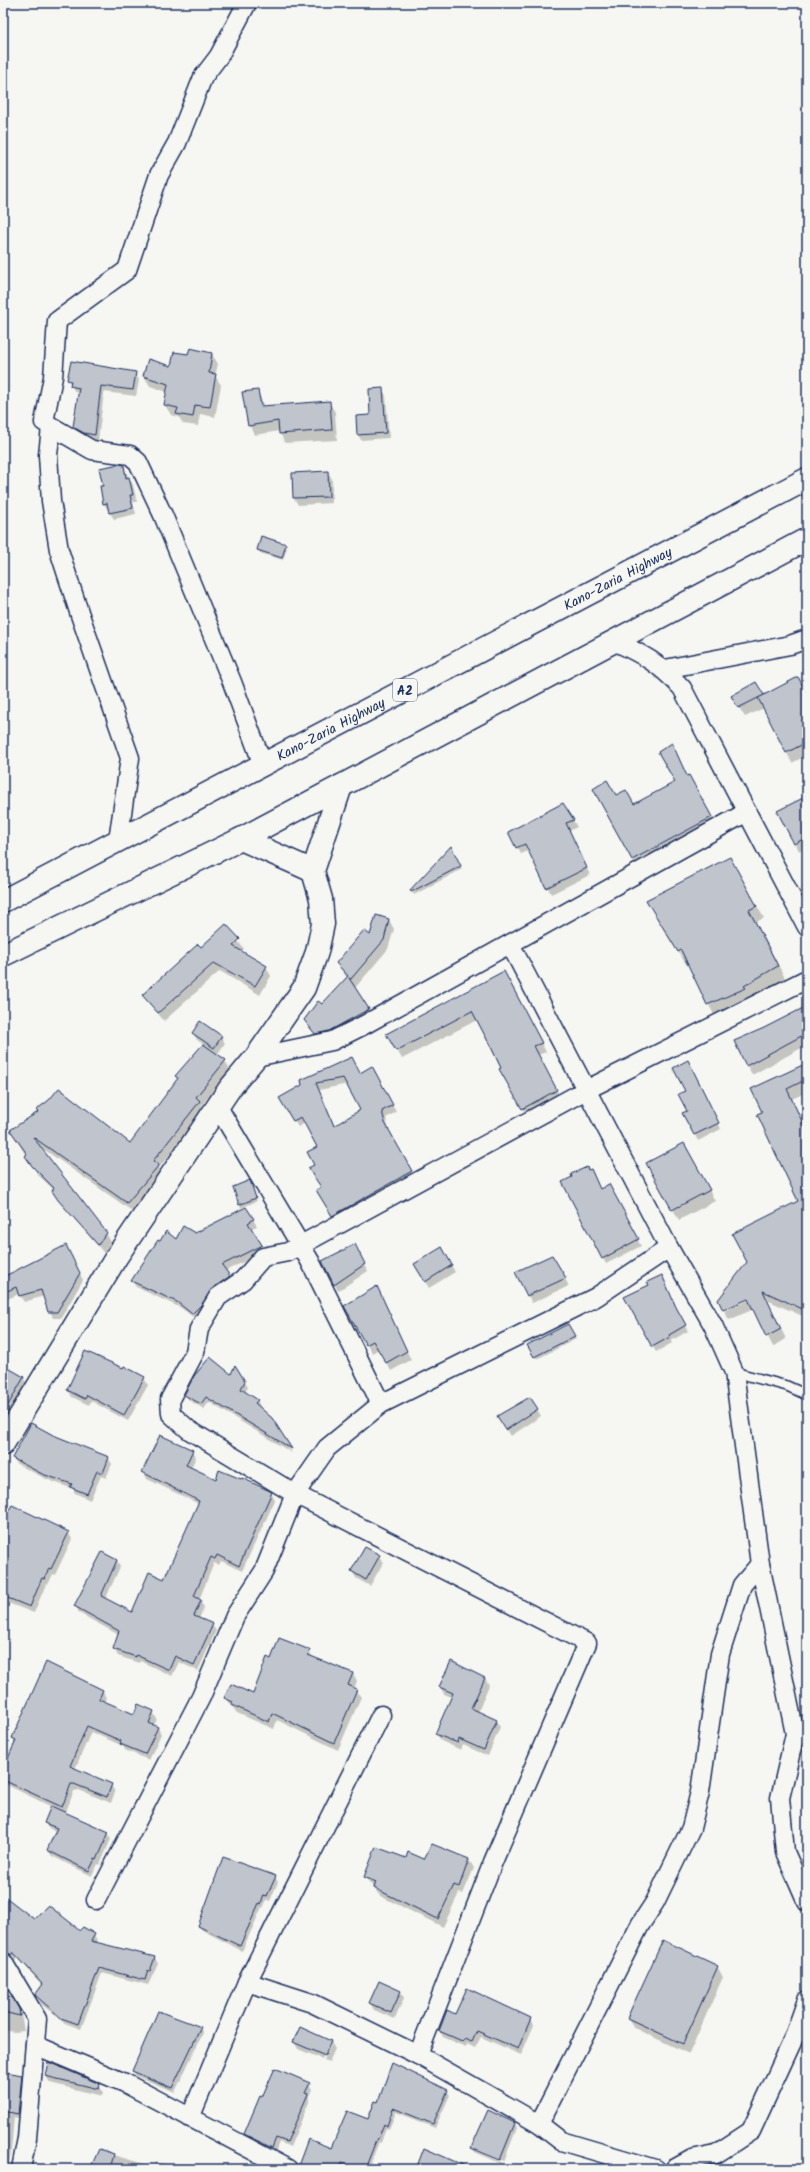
<svg xmlns="http://www.w3.org/2000/svg" width="810" height="2172" font-family="Kalam,sans-serif">
<style>
.shadow{fill:#0003;fill-rule:evenodd}
.building{fill:#c0c4cd;stroke:#1b2f5e;fill-rule:evenodd}
.lines{fill:none;stroke-linecap:round;stroke-linejoin:round}
.service-casing{stroke:#1b2f5e;stroke-width:12}
.minor-casing{stroke:#1b2f5e;stroke-width:21}
.tertiary-casing{stroke:#1b2f5e;stroke-width:25}
.trunk-casing{stroke:#1b2f5e;stroke-width:25}
.service{stroke:#f6f6f2;stroke-width:9}
.minor{stroke:#f6f6f2;stroke-width:18}
.tertiary{stroke:#f6f6f2;stroke-width:22}
.trunk{stroke:#f6f6f2;stroke-width:22}
.labels{text-anchor:middle;stroke-width:3.5;stroke-linejoin:round;paint-order:stroke}
.shield{fill:#f6f6f2;stroke:#5d6b8a;stroke-width:1}
.shield-label{font-size:13px;font-weight:bold;fill:#1b2f5e}
.street-label{font-size:14px;fill:#1b2f5e;stroke:#f6f6f2}
</style>
<rect width="100%" height="100%" fill="#f6f6f2"/>
<filter id="ink" filterUnits="userSpaceOnUse"><feTurbulence type="fractalNoise" baseFrequency=".025" numOctaves="2"/><feDisplacementMap in="SourceGraphic" scale="8" xChannelSelector="R" yChannelSelector="G"/><feConvolveMatrix kernelMatrix="1 2 1 2 8 2 1 2 1" color-interpolation-filters="sRGB"/></filter>
<g filter="url(#ink)">
<g class="shadow">
<polygon points="212,354 218,364 215,376 221,385 215,417 200,414 198,426 183,424 179,417 171,415 165,405 167,392 150,386 144,376 172,367 189,356"/>
<polygon points="135,373 139,380 136,396 104,392 98,441 88,439 78,433 74,427 79,393 75,392 68,380"/>
<polygon points="382,389 386,395 389,438 361,440 358,435 371,416"/>
<polygon points="258,391 264,407 329,402 335,412 337,440 285,443 279,431 255,435 249,425"/>
<polygon points="123,466 133,485 137,502 133,502 136,514 114,519 104,504 104,486"/>
<polygon points="328,472 332,479 332,503 298,505 294,498"/>
<polygon points="285,545 287,548 283,560 260,553 258,550"/>
<polygon points="807,695 807,755 792,763 764,708 745,717 732,697"/>
<polygon points="672,744 687,777 717,827 639,869 594,789 634,805 676,783"/>
<polygon points="807,797 807,846 799,851 779,811"/>
<polygon points="573,820 577,827 569,831 590,875 551,894 530,850 521,854 510,832"/>
<polygon points="451,848 462,869 414,895 411,890"/>
<polygon points="729,858 764,918 756,922 785,978 751,999 715,1017 688,963 686,964 654,913"/>
<polygon points="389,920 394,929 388,949 355,988 373,1018 321,1042 305,1020 322,1006 347,978 337,963"/>
<polygon points="226,926 244,949 241,952 266,967 271,976 260,995 220,971 164,1021 143,995"/>
<polygon points="509,981 546,1052 538,1055 561,1099 528,1117 509,1085 477,1020 402,1059 388,1034"/>
<polygon points="807,1010 807,1045 752,1075 747,1065"/>
<polygon points="193,1033 221,1037 225,1043 217,1055 225,1061 230,1070 202,1105 205,1110 159,1168 163,1175 132,1211 39,1146 106,1233 111,1242 104,1253 58,1200 54,1190 38,1175 11,1131 130,1145 178,1080 176,1076 204,1044 197,1040"/>
<path d="M807,1064V1092L792,1099L807,1132V1318L767,1300L786,1339L773,1347L754,1309L729,1320L719,1300L748,1262L734,1235L799,1201L758,1114L763,1112L752,1089ZM752,1296L753,1298L724,1311V1308Z"/>
<polygon points="691,1067 721,1129 698,1141 684,1113 688,1111 686,1091"/>
<path d="M372,1068L396,1112L386,1118L389,1131L415,1178L337,1222L318,1190L322,1187L315,1166L319,1147L305,1123L298,1127L280,1098L303,1085L360,1074ZM348,1084L361,1110L335,1127L319,1090Z"/>
<polygon points="690,1155 715,1201 679,1220 648,1164"/>
<polygon points="251,1185 257,1201 241,1208 240,1205"/>
<polygon points="608,1186 641,1246 606,1264 603,1258 600,1190"/>
<polygon points="246,1208 257,1226 250,1229 264,1252 225,1271 232,1283 196,1319 181,1308 136,1287 132,1281 176,1241"/>
<polygon points="442,1248 455,1272 429,1288 416,1264"/>
<polygon points="359,1252 368,1271 338,1291 335,1285"/>
<polygon points="70,1253 83,1280 61,1318 53,1318 44,1296 24,1302 19,1294 3,1301 3,1278"/>
<polygon points="552,1256 569,1286 532,1303 516,1272"/>
<polygon points="381,1296 411,1360 391,1371 379,1349 372,1353 345,1306"/>
<polygon points="625,1297 678,1314 688,1331 671,1341 672,1343 656,1352"/>
<polygon points="568,1325 576,1339 537,1359 529,1345"/>
<polygon points="235,1367 248,1387 245,1393 257,1400 260,1406 259,1408 271,1419 292,1453 209,1402 204,1409 189,1400 185,1395 231,1376"/>
<polygon points="3,1368 23,1378 28,1385 3,1429"/>
<polygon points="123,1370 144,1378 148,1385 128,1421 91,1401 89,1405 72,1397 68,1390"/>
<polygon points="537,1409 541,1416 511,1436 503,1423"/>
<polygon points="53,1436 108,1458 112,1464 106,1478 101,1476 90,1500 75,1493 73,1489 46,1479 17,1464 14,1458"/>
<polygon points="192,1451 196,1457 191,1468 217,1480 271,1493 275,1500 242,1571 221,1561 219,1565 214,1563 199,1600 204,1607 199,1619 212,1625 216,1631 198,1671 179,1662 172,1676 140,1661 139,1663 118,1656 114,1649 119,1635 79,1613 76,1606 117,1560 120,1567 105,1600 132,1614 164,1580 199,1504 147,1479 144,1472"/>
<polygon points="3,1522 68,1532 72,1539 55,1575 53,1574 48,1585 46,1584 34,1613 3,1601"/>
<polygon points="379,1556 383,1563 370,1586 356,1578 352,1571"/>
<polygon points="309,1651 313,1658 353,1673 357,1681 354,1689 361,1697 338,1750 277,1720 274,1729 237,1713 226,1698 253,1695 272,1660"/>
<polygon points="47,1664 103,1691 106,1698 104,1702 134,1715 153,1712 157,1719 154,1726 158,1728 161,1734 149,1760 125,1750 123,1746 91,1732 75,1769 111,1785 115,1792 111,1803 79,1790 74,1791 65,1814 108,1833 111,1839 100,1865 98,1864 92,1876 52,1856 48,1850 56,1832 49,1828 45,1823 52,1807 3,1783 3,1772 16,1744 13,1738"/>
<polygon points="485,1678 489,1685 478,1712 496,1721 500,1727 488,1756 463,1745 461,1750 441,1741 437,1734 452,1697 444,1694 440,1687"/>
<polygon points="432,1845 469,1860 474,1868 463,1894 459,1893 443,1927 380,1896 365,1877 425,1861"/>
<polygon points="275,1877 278,1882 270,1901 267,1899 263,1908 262,1907 242,1951 202,1930 199,1926"/>
<polygon points="3,1896 34,1921 94,1935 97,1940 95,1943 155,1958 158,1964 148,1985 102,1973 81,2029 65,2023 41,2004 36,1995 43,1986 18,1958 15,1961 7,1957 3,1958"/>
<polygon points="717,1966 723,1977 689,2054 634,2028 628,2018"/>
<polygon points="400,1991 404,1998 395,2019 374,2010 370,2003"/>
<polygon points="3,1996 11,1998 21,2015 24,2031 14,2032 3,2030"/>
<polygon points="456,2015 531,2019 534,2025 521,2055 481,2037 475,2048 467,2044 466,2047 443,2037 440,2031"/>
<polygon points="200,2028 203,2033 175,2092 136,2076 133,2071"/>
<polygon points="294,2042 331,2042 335,2049 329,2062 324,2060 331,2045 329,2045 322,2059 298,2049"/>
<polygon points="3,2075 21,2076 24,2081 20,2119 14,2117 11,2152 8,2169 3,2169"/>
<polygon points="46,2076 99,2085 103,2092 102,2096 50,2083"/>
<polygon points="309,2084 312,2089 309,2097 310,2100 290,2147 279,2142 275,2153 248,2139 245,2134 263,2098"/>
<polygon points="447,2091 450,2095 435,2128 396,2112 389,2129 386,2128 381,2143 379,2142 368,2169 310,2169 368,2120 379,2104"/>
<polygon points="515,2123 517,2128 504,2161 475,2148 475,2150 503,2163 502,2164 475,2152 472,2148"/>
<polygon points="99,2151 155,2167 156,2162 191,2169 93,2169"/>
</g>
<g class="building">
<polygon points="190,348 212,353 209,373 216,374 210,407 195,405 193,417 176,414 178,408 164,405 168,384 143,376 148,359 171,366 174,352 188,354"/>
<polygon points="71,361 136,372 133,390 101,386 95,435 84,433 73,427 79,388 70,386 71,381 67,380"/>
<polygon points="383,388 386,433 357,435 356,416 370,415 369,389"/>
<polygon points="258,390 261,406 330,401 332,430 279,434 278,421 248,426 242,392"/>
<polygon points="120,464 124,465 126,478 129,477 133,495 130,495 133,508 109,513 107,503 103,504 100,486 103,486 99,468"/>
<polygon points="328,471 329,497 293,498 292,473"/>
<polygon points="261,536 286,544 282,558 257,550"/>
<polygon points="798,677 807,693 807,742 786,753 758,698"/>
<polygon points="756,682 764,695 738,708 731,696"/>
<polygon points="672,743 687,776 689,775 712,817 632,860 593,789 607,780 616,795 626,790 634,804 675,782 658,752"/>
<polygon points="807,796 807,837 794,844 777,811"/>
<polygon points="563,803 574,820 566,823 587,868 546,888 525,844 516,848 508,832"/>
<polygon points="451,846 461,866 411,892 410,890"/>
<polygon points="730,857 757,906 749,910 778,966 744,986 746,988 707,1005 681,950 678,952 646,900"/>
<polygon points="376,915 389,919 384,940 351,979 349,978 369,1009 329,1031 315,1034 304,1020 318,1001 322,1004 348,976 336,963 364,930 370,935"/>
<polygon points="226,924 240,939 233,946 267,966 255,986 214,963 158,1013 142,995 198,944 201,947"/>
<polygon points="504,971 542,1043 534,1046 557,1090 522,1109 499,1069 501,1068 492,1049 472,1011 396,1051 386,1034"/>
<polygon points="807,1006 807,1033 746,1066 734,1041 764,1028"/>
<polygon points="200,1021 222,1036 214,1048 192,1033"/>
<polygon points="203,1044 226,1060 196,1097 200,1101 153,1161 159,1165 127,1203 33,1137 107,1233 98,1245 58,1200 52,1191 54,1188 32,1166 25,1156 27,1154 10,1130 38,1112 36,1110 49,1100 59,1088 130,1143 178,1078 175,1076"/>
<path d="M352,1057L360,1073L372,1066L393,1105L382,1111L385,1123L412,1171L332,1216L316,1190L321,1187L308,1168L314,1165L307,1152L317,1147L301,1117L293,1121L279,1098L302,1085L301,1080ZM343,1078L360,1110L334,1126L316,1083Z"/>
<polygon points="688,1060 719,1123 694,1135 682,1113 687,1111 678,1094 685,1091 673,1068"/>
<polygon points="807,1063 807,1079 787,1089 807,1132 807,1311 763,1291 781,1329 766,1337 748,1299 723,1310 718,1300 747,1262 732,1234 798,1201 757,1114 762,1112 751,1089"/>
<polygon points="684,1143 710,1190 672,1210 646,1163"/>
<polygon points="587,1167 588,1170 591,1169 600,1189 609,1184 639,1239 602,1259 562,1182 572,1177 571,1174"/>
<polygon points="250,1180 256,1198 239,1205 233,1187"/>
<polygon points="246,1207 254,1219 248,1223 262,1245 222,1265 230,1276 212,1289 202,1304 192,1314 177,1302 131,1281 158,1240 160,1241 166,1231 176,1239 183,1226 195,1233"/>
<polygon points="355,1244 365,1264 334,1285 322,1261"/>
<polygon points="66,1245 80,1273 57,1312 48,1312 41,1290 19,1296 16,1287 3,1293 3,1277"/>
<polygon points="442,1247 452,1265 425,1282 414,1264"/>
<polygon points="552,1255 566,1278 527,1296 515,1272"/>
<polygon points="662,1275 676,1307 686,1325 669,1335 670,1337 652,1347 624,1297 649,1285 647,1282"/>
<polygon points="377,1286 407,1351 386,1363 373,1341 366,1345 344,1306"/>
<polygon points="568,1324 575,1336 534,1357 527,1345"/>
<polygon points="85,1351 123,1368 124,1366 145,1377 124,1415 87,1395 85,1399 67,1390"/>
<polygon points="210,1357 231,1374 235,1365 245,1381 241,1389 258,1400 255,1403 272,1418 292,1449 206,1397 201,1404 184,1395 194,1376"/>
<polygon points="3,1365 24,1377 3,1414"/>
<polygon points="530,1397 538,1409 506,1430 497,1416"/>
<polygon points="31,1423 53,1435 109,1457 103,1473 97,1471 87,1494 70,1487 72,1484 42,1474 12,1458"/>
<polygon points="160,1435 193,1450 186,1465 216,1479 219,1470 241,1479 242,1478 272,1492 239,1566 217,1555 215,1559 211,1557 194,1596 201,1600 194,1616 213,1624 194,1665 175,1656 169,1670 136,1655 136,1657 113,1649 119,1631 74,1606 102,1552 117,1560 101,1596 132,1612 149,1572 164,1579 199,1501 142,1472"/>
<polygon points="12,1505 69,1532 51,1569 49,1568 45,1579 42,1578 30,1607 3,1596 3,1520"/>
<polygon points="365,1547 380,1555 366,1580 351,1571"/>
<polygon points="279,1638 310,1650 308,1655 353,1673 348,1685 357,1689 334,1743 272,1713 269,1722 232,1705 233,1702 224,1698 231,1684 253,1694 267,1657 271,1659"/>
<polygon points="451,1661 485,1678 471,1708 497,1720 484,1750 459,1739 458,1743 435,1734 453,1693 439,1687"/>
<polygon points="46,1662 103,1690 99,1699 134,1714 138,1704 154,1711 149,1723 158,1727 145,1754 120,1744 121,1741 87,1726 70,1766 112,1784 107,1797 74,1784 71,1784 62,1807 3,1780 3,1770 16,1740 12,1738"/>
<polygon points="51,1806 109,1832 97,1860 95,1859 89,1871 47,1850 57,1828 44,1823"/>
<polygon points="432,1844 469,1859 459,1887 454,1885 438,1919 374,1888 376,1882 364,1877 376,1847 406,1858 408,1852 424,1859"/>
<polygon points="223,1857 276,1876 267,1896 264,1895 261,1904 259,1903 240,1946 198,1926"/>
<polygon points="3,1895 34,1919 48,1905 80,1930 83,1927 95,1934 91,1941 155,1957 150,1971 148,1970 145,1980 99,1968 78,2024 61,2018 35,1995 43,1984 13,1952 11,1955 3,1948"/>
<polygon points="663,1940 718,1966 683,2044 627,2018"/>
<polygon points="379,1981 401,1991 391,2013 369,2003"/>
<polygon points="467,1988 531,2018 518,2049 477,2031 472,2042 464,2039 462,2041 439,2031 447,2010 455,2014"/>
<polygon points="3,1995 12,1997 19,2009 20,2016 3,2012"/>
<polygon points="158,2011 201,2027 172,2088 132,2071"/>
<polygon points="300,2027 331,2041 325,2056 293,2042"/>
<polygon points="48,2062 100,2084 99,2089 45,2076"/>
<polygon points="392,2063 448,2090 433,2124 393,2108 387,2126 384,2124 378,2139 377,2138 365,2169 357,2169 342,2163 340,2169 298,2169 298,2166 308,2139 331,2148 347,2111 368,2119 375,2101 378,2102"/>
<polygon points="275,2068 310,2083 305,2093 308,2094 287,2142 276,2138 272,2148 244,2134 260,2096 262,2097"/>
<polygon points="6,2072 22,2075 18,2114 3,2111 3,2085"/>
<polygon points="488,2110 515,2123 500,2160 471,2148"/>
<polygon points="424,2148 472,2169 416,2169"/>
<polygon points="99,2149 114,2154 110,2169 90,2169"/>
</g>
<g class="lines">
<defs>
<polyline id="service" points="734,1372 787,1386 807,1395"/>
<g id="minor">
<polyline points="247,3 219,56 203,77 177,143 159,175 127,270 57,321 53,377 44,422 92,450 130,455 138,462 163,515 232,682 263,765"/>
<polyline points="51,427 48,455 51,501 59,550 80,615 130,758 118,841"/>
<path d="M614,641C644,655 659,663 682,688L807,927"/>
<polyline points="665,669 790,645 807,639"/>
<polyline points="510,944 669,1248 713,1325 734,1372 760,1564 795,1734 780,1798 785,1852 807,1902"/>
<polyline points="256,1057 332,1041 364,1025 747,812"/>
<polyline points="218,1107 310,1261 381,1404"/>
<polyline points="96,1900 201,1697 235,1616 264,1571 295,1494 327,1448 381,1404 596,1297 669,1248"/>
<polyline points="3,1962 37,2019 27,2138 21,2169"/>
<polyline points="247,1982 312,2003 418,2055 539,2124 561,2141 656,2169"/>
<polyline points="35,2045 125,2083 288,2169"/>
<polyline points="418,2055 493,1862 587,1643 295,1494 189,1430 171,1414 170,1399 195,1352 199,1329 218,1297 243,1280 263,1257 288,1252 586,1090 807,979"/>
<polyline points="190,2118 247,1982 381,1715"/>
<polyline points="539,2124 640,1925 655,1902 691,1828 700,1792 720,1654 742,1585 760,1564"/>
<polyline points="674,2169 692,2159 716,2154 751,2131 792,2042 807,2000"/>
</g>
<g id="tertiary">
<polyline points="241,839 313,871"/>
<polyline points="3,1444 117,1256 230,1088 256,1057 304,988 317,952 323,924 321,899 313,871 341,786"/>
</g>
<g id="trunk">
<path id="s1" d="M3,901L807,479"/>
<polyline points="3,955 241,839 807,539"/>
</g>
</defs>
<use href="#service" class="service-casing"/>
<use href="#minor" class="minor-casing"/>
<use href="#tertiary" class="tertiary-casing"/>
<use href="#trunk" class="trunk-casing"/>
<use href="#service" class="service"/>
<use href="#minor" class="minor"/>
<use href="#tertiary" class="tertiary"/>
<use href="#trunk" class="trunk"/>
</g>
</g>
<g class="labels">
<rect class="shield" x="393" y="679" width="24" height="22" rx="3"/>
<g class="shield-label">
<text x="405" y="695">A2</text>
</g>
<g class="street-label">
<text dy="5" stroke="none"><textPath href="#s1" startOffset="694">Kano-Zaria Highway</textPath></text>
<text dy="5" stroke="none"><textPath href="#s1" startOffset="370">Kano-Zaria Highway</textPath></text>
</g>
</g>
<rect width="810" height="2172" fill="none" stroke="#f6f6f2" stroke-width="16"/>
<rect x="8" y="8" width="794" height="2156" fill="none" stroke="#1b2f5e" stroke-width="1.5" filter="url(#ink)"/>
</svg>
